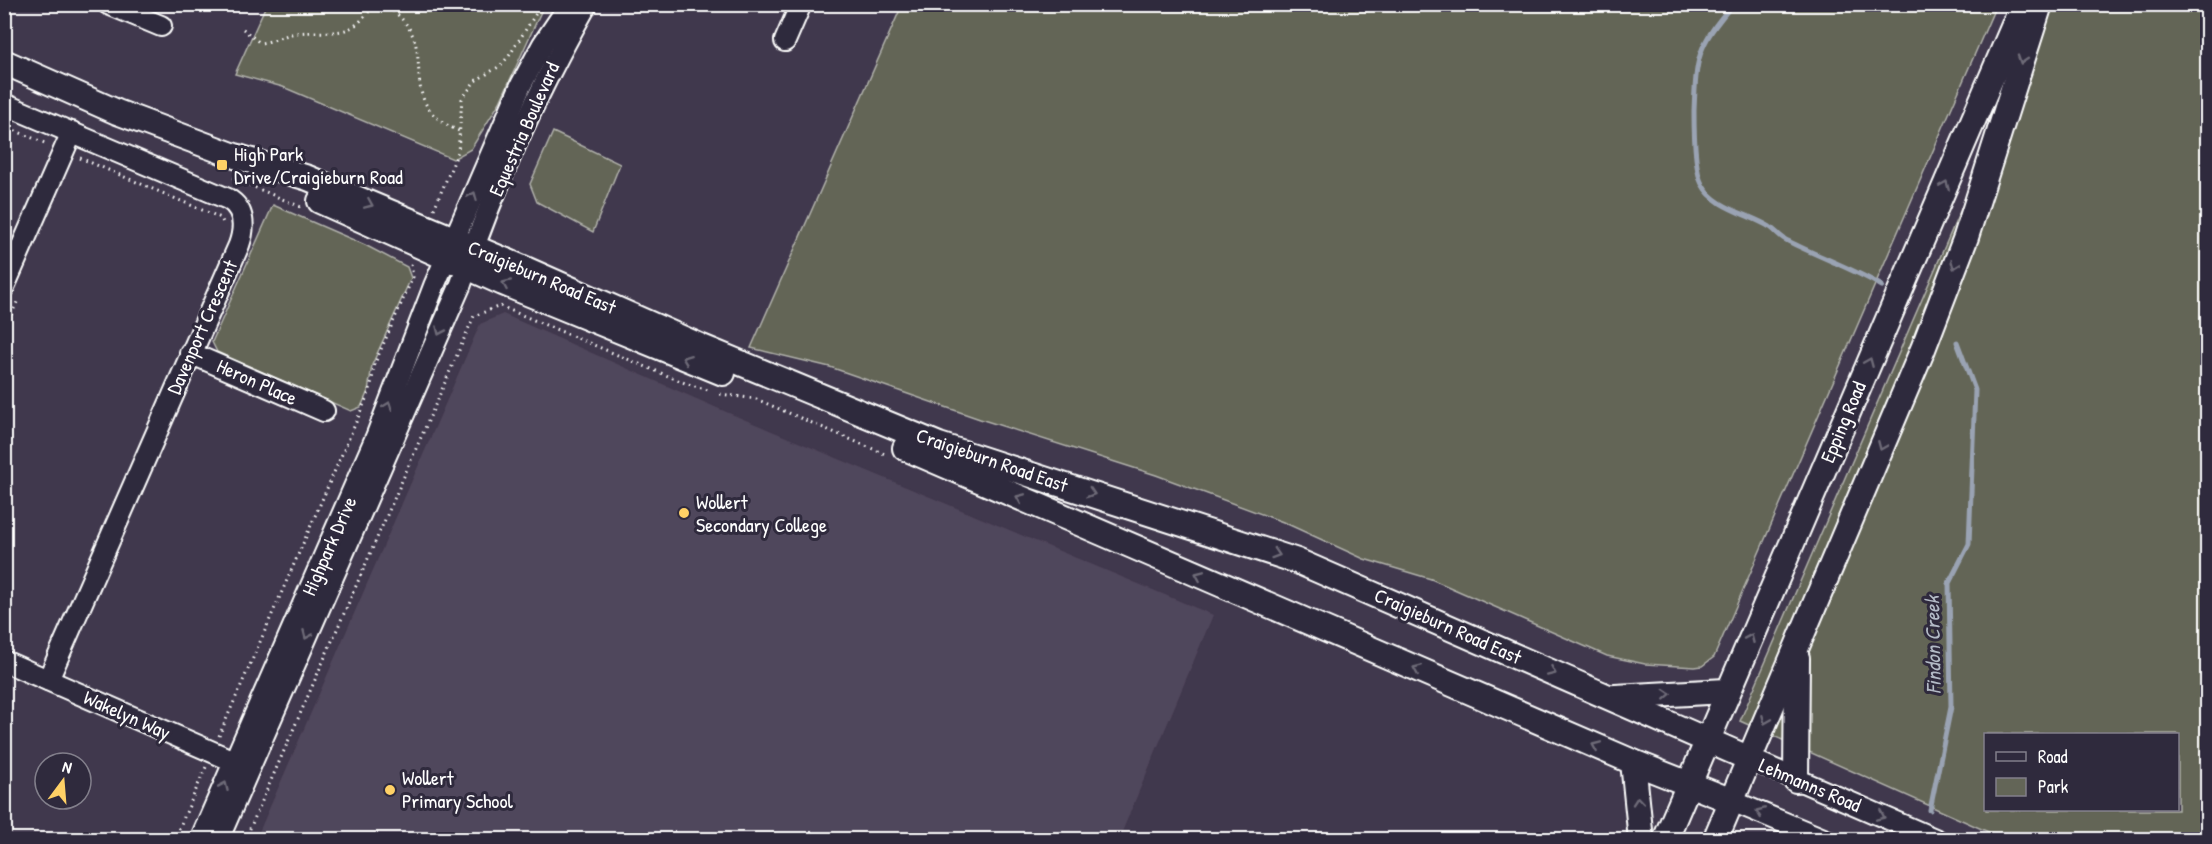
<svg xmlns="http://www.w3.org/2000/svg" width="2212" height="844" font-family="'Patrick Hand',sans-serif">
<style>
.built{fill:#50465b}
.green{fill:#636557;stroke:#b1b2ab;stroke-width:1.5;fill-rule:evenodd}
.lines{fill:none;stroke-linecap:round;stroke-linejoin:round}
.stream{stroke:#9aa3b3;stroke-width:5}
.minor-casing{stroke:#fff;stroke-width:24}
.major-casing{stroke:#fff;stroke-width:28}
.path{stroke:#fff;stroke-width:3;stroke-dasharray:1.5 4.5;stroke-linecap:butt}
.minor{stroke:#2f2a3d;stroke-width:20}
.major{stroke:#2f2a3d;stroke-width:24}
.oneway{stroke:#6d6a77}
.poi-dot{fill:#ffd166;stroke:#2f2a3d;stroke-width:2}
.labels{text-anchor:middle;stroke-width:6;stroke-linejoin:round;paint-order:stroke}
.street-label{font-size:20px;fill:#fff;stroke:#2f2a3d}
.poi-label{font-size:20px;fill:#fff;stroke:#2f2a3d;text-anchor:start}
.water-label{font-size:21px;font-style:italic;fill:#b3bac6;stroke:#2f2a3d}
</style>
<rect width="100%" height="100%" fill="#40384d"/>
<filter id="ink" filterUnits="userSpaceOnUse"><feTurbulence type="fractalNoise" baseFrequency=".0167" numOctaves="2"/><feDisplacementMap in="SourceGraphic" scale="12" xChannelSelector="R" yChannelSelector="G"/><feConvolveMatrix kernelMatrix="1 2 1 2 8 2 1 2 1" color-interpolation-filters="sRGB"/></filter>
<g filter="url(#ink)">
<polygon class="built" points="503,314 724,411 1213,615 1119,839 256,839 480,324"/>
<g class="green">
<polygon points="266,5 266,4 544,5 500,102 471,149 453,159 283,87 235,74"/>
<polygon points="902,5 902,4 1996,5 1714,657 1702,666 1695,667 1645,664 1607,656 1431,579 1364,559 1283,522 1156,475 980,419 830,367 751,348"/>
<path d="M2049,5H2207V839H2004L1740,721ZM1986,734H2178V810H1986Z"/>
<polygon points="553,132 620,164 593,232 537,202 530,184"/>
<polygon points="273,205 365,245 407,267 411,278 372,365 368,391 361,407 351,411 217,352 212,342"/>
</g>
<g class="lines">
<g class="stream">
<path d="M1733,4C1697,46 1696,57 1694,111C1694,129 1694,169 1702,184C1714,208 1749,214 1770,227C1776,231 1781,238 1788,241C1819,257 1852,268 1882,286"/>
<polyline points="1930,810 1951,707 1949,583 1969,544 1975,390 1957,342"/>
</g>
<defs>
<g id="minor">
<polyline points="108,4 161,26"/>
<polyline points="785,41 801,4"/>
<path d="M4,104L228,199C245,209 245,228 239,245L48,680"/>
<polyline points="4,287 72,132"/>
<polyline points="190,353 324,411"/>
<polyline points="4,661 247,767"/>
<polyline points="1750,759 1937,840"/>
<polyline points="1732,801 1826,840"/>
<polyline points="200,840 376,437 434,286 521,85 543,44 570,4"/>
<path d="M218,840L461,284C494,187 536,93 587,4"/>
</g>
<g id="major">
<polyline points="4,62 117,112 235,156 308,178 523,268 702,347 939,445 1297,561 1750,759"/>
<polyline points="320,201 503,283 723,373"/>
<polyline points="905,448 1633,762 1732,801"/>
<polyline points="1615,697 1726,691"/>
<polyline points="1633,762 1641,840"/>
<polyline points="1796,780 1797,658"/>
<polyline points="1665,840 2023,4"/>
<polyline points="1715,840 1923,349 1966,237 2040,4"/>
</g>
</defs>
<use href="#minor" class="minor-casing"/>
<use href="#major" class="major-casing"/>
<g class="path">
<path d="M383,4C451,45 385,99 459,131"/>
<path d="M243,29L260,43C272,42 284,35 296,33C333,29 350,42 374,4"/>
<polyline points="4,126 47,144"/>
<polyline points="80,158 221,218 224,225"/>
<polyline points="233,178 301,207"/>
<polyline points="434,209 458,152 462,99 475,81 500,66 509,56 542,4"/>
<polyline points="4,331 18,300"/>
<polyline points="720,394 756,399 887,455"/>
<polyline points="219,736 370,390 375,363 413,277 411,264"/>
<polyline points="174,840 206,767"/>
<polyline points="245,840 474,316 500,306 685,383 708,390"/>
</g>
<use href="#minor" class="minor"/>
<use href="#major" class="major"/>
</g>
<defs><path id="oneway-chevron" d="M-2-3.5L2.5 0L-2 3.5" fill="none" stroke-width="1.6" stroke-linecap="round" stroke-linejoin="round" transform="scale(1.5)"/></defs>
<g class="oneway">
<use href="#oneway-chevron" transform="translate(2022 60) rotate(108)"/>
<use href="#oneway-chevron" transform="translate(1945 185) rotate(-67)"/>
<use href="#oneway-chevron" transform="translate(473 196) rotate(-67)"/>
<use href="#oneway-chevron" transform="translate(369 204) rotate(23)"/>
<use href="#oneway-chevron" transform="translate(1955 265) rotate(111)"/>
<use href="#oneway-chevron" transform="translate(506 284) rotate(-156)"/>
<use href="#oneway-chevron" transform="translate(440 331) rotate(114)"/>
<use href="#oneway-chevron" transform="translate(686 359) rotate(-159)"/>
<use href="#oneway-chevron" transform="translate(1869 362) rotate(-67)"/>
<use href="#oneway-chevron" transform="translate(388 406) rotate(-70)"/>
<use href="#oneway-chevron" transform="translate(1882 446) rotate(113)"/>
<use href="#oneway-chevron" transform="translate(1091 493) rotate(18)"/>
<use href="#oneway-chevron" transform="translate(1020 498) rotate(-157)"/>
<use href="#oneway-chevron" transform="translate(1276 554) rotate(18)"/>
<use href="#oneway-chevron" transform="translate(1199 575) rotate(-157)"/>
<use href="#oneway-chevron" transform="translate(307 635) rotate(114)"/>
<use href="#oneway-chevron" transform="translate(1750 638) rotate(-66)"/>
<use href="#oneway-chevron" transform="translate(1417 669) rotate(-157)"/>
<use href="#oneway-chevron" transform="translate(1552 672) rotate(24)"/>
<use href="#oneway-chevron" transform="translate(1667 694) rotate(-3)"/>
<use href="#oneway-chevron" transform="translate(1766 720) rotate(113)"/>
<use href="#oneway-chevron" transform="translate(1596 746) rotate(-157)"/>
<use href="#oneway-chevron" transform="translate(224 786) rotate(-66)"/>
<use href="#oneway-chevron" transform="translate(1638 801) rotate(-95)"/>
<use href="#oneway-chevron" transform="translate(1760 812) rotate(-157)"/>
<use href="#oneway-chevron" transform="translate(1881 816) rotate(23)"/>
</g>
</g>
<g class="poi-dot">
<rect x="216" y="159" width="12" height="12" rx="3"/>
<circle cx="684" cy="513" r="6"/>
<circle cx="390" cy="790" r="6"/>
</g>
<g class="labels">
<g class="street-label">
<text transform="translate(524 129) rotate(-66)" y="7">Equestria Boulevard</text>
<text transform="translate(542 277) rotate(23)" y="7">Craigieburn Road East</text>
<text transform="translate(202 327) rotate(-66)" y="7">Davenport Crescent</text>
<text transform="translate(257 382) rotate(24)" y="7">Heron Place</text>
<text transform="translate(1843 422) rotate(-67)" y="7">Epping Road</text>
<text transform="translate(992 460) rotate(19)" y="7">Craigieburn Road East</text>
<text transform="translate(329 546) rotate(-66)" y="7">Highpark Drive</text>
<text transform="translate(1448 626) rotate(24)" y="7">Craigieburn Road East</text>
<text transform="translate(127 715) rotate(24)" y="7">Wakelyn Way</text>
<text transform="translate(1810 785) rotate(23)" y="7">Lehmanns Road</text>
</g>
<g class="poi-label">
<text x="234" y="161">High Park<tspan x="234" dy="23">Drive/Craigieburn Road</tspan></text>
<text x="696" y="509">Wollert<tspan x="696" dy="23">Secondary College</tspan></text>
<text x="402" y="785">Wollert<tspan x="402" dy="23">Primary School</tspan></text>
</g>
<g class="water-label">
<text transform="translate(1933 645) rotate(-91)" y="7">Findon Creek</text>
</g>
</g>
<rect width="2212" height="844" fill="none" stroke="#2f2a3d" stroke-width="24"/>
<rect x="12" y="12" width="2188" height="820" fill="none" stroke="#fff" stroke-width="2" filter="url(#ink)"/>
<rect x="1984" y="733" width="195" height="78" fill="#2f2a3d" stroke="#827f8b" stroke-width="1.5"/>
<rect x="1996" y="752" width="30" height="9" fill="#2f2a3d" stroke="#827f8b" stroke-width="1.5"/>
<text x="2038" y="763" font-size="18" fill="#ffffff">Road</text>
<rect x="1996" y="778" width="30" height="18" fill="#636557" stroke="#827f8b" stroke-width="1.5"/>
<text x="2038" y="793" font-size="18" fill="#ffffff">Park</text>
<g transform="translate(63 781) rotate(16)"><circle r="28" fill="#2f2a3d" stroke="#827f8b" stroke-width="1.5"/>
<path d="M0-4.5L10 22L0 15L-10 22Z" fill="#ffd166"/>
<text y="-9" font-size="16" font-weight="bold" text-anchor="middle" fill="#ffffff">N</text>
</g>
</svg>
